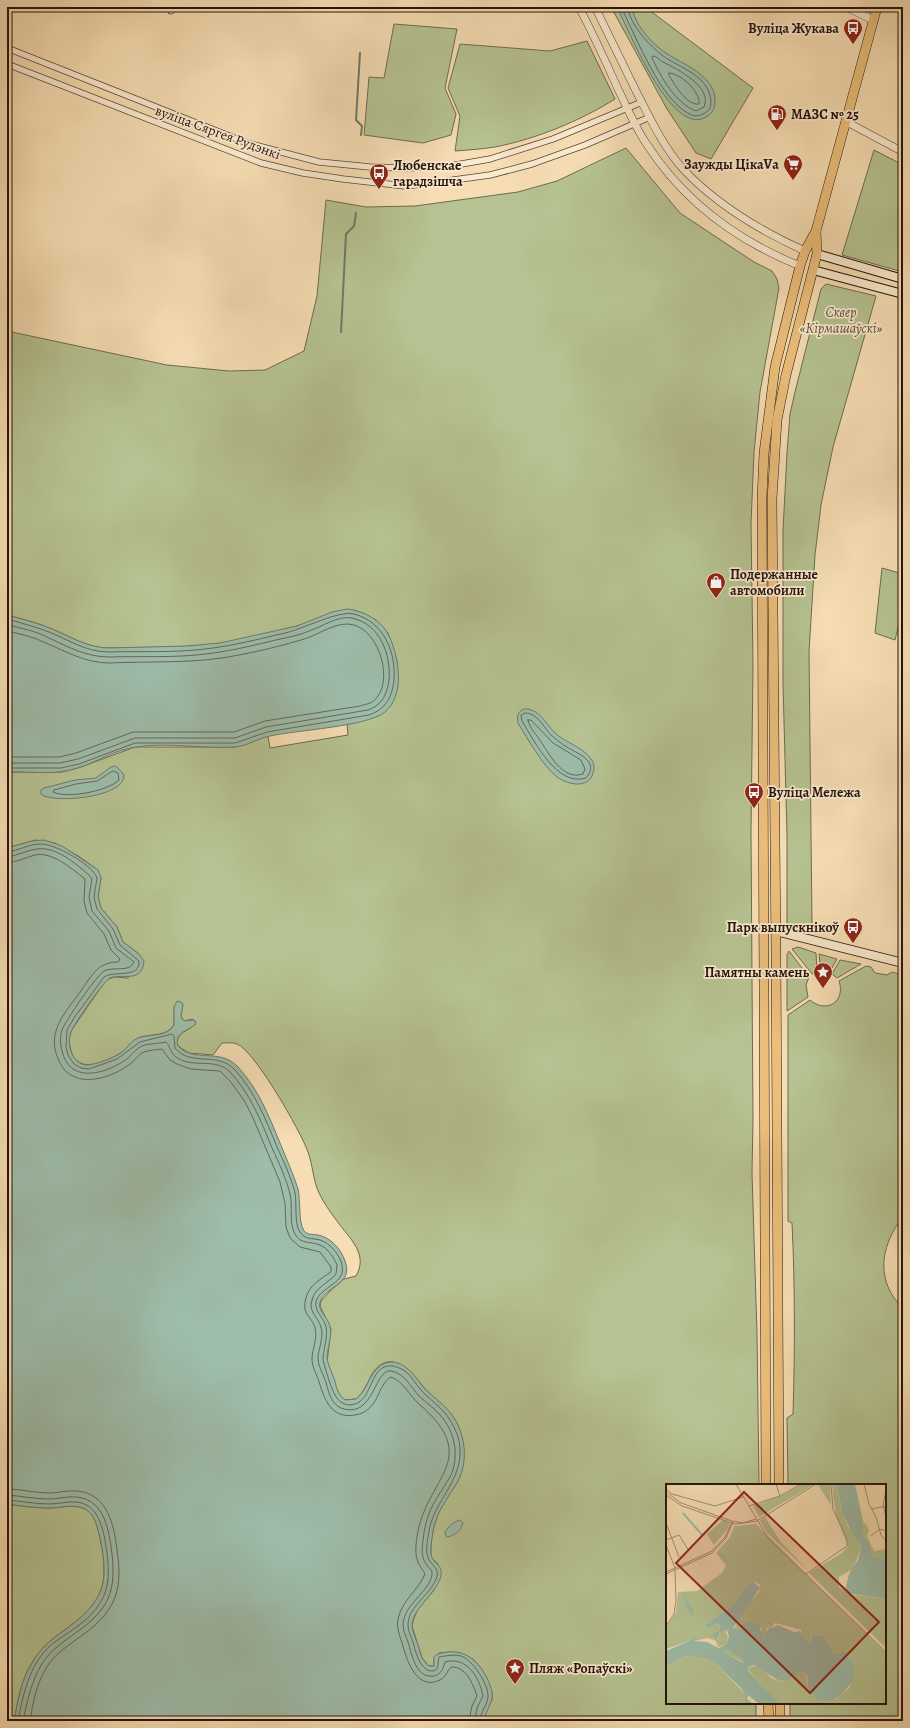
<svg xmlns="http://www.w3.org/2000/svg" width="910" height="1728" font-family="Alegreya,serif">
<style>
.green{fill:#b6c291;stroke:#6e6b4f}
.water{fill:#9dbca9;stroke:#6d796b}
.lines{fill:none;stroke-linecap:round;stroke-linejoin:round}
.shore{stroke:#62685b;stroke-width:1}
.stream{stroke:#6d796b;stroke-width:2}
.minor-casing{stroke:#5a4636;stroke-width:7}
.tertiary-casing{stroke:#5a4636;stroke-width:8}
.secondary-casing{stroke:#26140d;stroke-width:10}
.primary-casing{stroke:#26140d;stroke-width:10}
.minor{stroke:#f9e9ce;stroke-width:5.5}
.tertiary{stroke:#f9e9ce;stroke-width:7}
.secondary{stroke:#f9e9ce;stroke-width:8}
.primary{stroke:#ebbe7a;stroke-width:9}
.labels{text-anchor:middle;stroke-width:3.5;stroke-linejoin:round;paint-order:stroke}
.poi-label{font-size:14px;font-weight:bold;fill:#26140d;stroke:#f9e9ce;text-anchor:start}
.street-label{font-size:14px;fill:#26140d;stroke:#f9e9ce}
.park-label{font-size:14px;font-style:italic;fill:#58513b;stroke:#f9e9ce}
.inset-river{fill:none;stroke:#9dbca9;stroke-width:2}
.inset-road{fill:none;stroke:#a38d71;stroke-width:1}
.view{fill:#8f2418;fill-opacity:0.15;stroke:#8f2418;stroke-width:2}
.inset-edge{fill:none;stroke:#26140d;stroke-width:2}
</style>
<rect width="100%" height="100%" fill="#f6ddb3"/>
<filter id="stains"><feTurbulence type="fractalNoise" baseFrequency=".005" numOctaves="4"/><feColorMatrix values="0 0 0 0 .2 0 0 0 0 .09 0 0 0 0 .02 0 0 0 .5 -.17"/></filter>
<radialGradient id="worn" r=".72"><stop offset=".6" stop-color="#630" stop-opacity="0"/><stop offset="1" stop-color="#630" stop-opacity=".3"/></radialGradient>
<g class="green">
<polygon points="611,7 645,7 753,88 711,159 696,153 667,109"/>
<polygon points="394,24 457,29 445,88 456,114 451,135 423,143 364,135 369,77 384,78"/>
<path d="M587,41L615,99C580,121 536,139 495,147C482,149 468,150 455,151L460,116L448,88L460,44L550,51Z"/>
<path d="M626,148L680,213L754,262L772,271L777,279L779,288L760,392L754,452L751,524L753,665L751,833L753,1119L752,1173L757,1334L759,1485H667V1703H756V1721H484L486,1711L492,1700V1692L484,1674L476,1662L473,1659L450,1652L439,1653L434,1659V1666H429L422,1658L412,1626L414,1618L418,1609L434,1590L438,1564L432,1558L431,1555C430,1537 435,1518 444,1502C449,1494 456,1486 460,1476C467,1458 464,1434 454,1418C445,1405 431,1397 422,1385C409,1369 389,1348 372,1374C367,1384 364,1392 356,1399L345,1400L340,1395L336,1388L327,1362L331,1329L320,1306L321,1301L329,1292L344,1279L356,1276C369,1254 349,1238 337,1221C330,1212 324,1203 319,1193C313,1180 313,1166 308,1152C301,1132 255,1051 237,1044C233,1042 226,1043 222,1043L213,1055L189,1053L178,1046C174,1031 191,1032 196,1022L192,1019L185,1021L182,1019L181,1015L183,1005L180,1001L174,1007V1025C168,1036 152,1034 141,1037C131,1040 127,1049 119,1054C101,1065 74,1074 70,1046C68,1040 70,1033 73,1028L106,980L115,977L128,978L139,954L123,942L117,927L101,908L98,897L101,878L95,868L80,857L55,843L36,840L7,848V772H62L81,767L135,747H235L268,736L270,748L348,735L347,724L378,716L394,699L398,681L397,661L388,633L376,620L354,610C310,622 264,637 218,644C182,648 145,647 109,648C88,648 71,637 52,629C38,623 22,619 7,615V331L167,365L229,371L265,370L304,351L317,296L326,200L366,207L415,206L518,192L557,181Z"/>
<polygon points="874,150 903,165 903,272 842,255"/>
<polygon points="826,284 876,296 833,447 821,505 815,555 809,651 812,923 808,929 804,930 787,924 787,835 783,683 783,531 787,453 790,414 795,392 821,289"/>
<polygon points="882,568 903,574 903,608 895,640 875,633"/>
<polygon points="798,947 816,953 817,972 812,974 792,949"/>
<polygon points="789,951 809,977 806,985 808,997 787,1011 787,955"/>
<polygon points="819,954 837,959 829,973 821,972"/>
<polygon points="840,960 861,964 837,978 832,974"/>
<path d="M866,966L871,967L875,973L887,975L892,972L903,975V1217C886,1238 877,1266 890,1291C893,1298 902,1306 903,1312C906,1325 898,1336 903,1349V1721H790V1703H885V1485H788L787,1418L793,1414C795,1350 795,1286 792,1223L788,1221V1015L810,1000C826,1014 846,1002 839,981Z"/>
<path d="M7,1504C21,1506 35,1508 49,1508C60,1508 73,1504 83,1508C95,1513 97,1526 100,1538C110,1584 103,1602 66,1629C52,1639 40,1648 32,1663C21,1680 18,1701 14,1721H7Z"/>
</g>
<g class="water">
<path d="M617,7H632C634,24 652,44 666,53C682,64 714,75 715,99C715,107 714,113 706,117C672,138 628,29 617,7Z"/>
<path d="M347,609C365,611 383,621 390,638C399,659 405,695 385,712C366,727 296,730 270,736C258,738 248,746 235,747C203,749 168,742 136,747C113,750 93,765 70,770C49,775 28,771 7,772V615C22,619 38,623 52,629C71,637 88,648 109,648L187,646L220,643L297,626L332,612Z"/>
<path d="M524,709C538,708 546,723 554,732C565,743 582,746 591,759C594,763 595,768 593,773C589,789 568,785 557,777C542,765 528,739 518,723C517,716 517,712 524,709Z"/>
<path d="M115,766L118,768L124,775C126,798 50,804 41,794V790L44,788L75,780L96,778L111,767Z"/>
<path d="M44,840L62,846L98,870L101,878L98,897L101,908L117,927L123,942L139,954L144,961C142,984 122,973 110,978C104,981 73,1025 71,1032C68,1040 69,1049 73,1056C76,1061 80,1064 85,1065C93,1066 116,1057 122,1052C128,1047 131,1041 138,1038C150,1034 168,1037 174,1025V1007L177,1001L181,1002L183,1005L181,1015L182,1019L185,1021L194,1020L196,1024C188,1031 174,1032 178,1046C193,1063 220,1048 237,1066C258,1088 269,1116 280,1143C286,1158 293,1173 298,1189C301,1202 298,1221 304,1231C308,1235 312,1234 318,1235C330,1237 341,1249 345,1261C354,1285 326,1285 320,1302C317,1310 328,1318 330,1326C332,1336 328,1346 327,1356C327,1364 331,1369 333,1376C337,1386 336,1393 345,1400L356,1399C364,1393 366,1386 371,1377C381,1359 398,1357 412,1373C417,1378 420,1384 425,1389C432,1396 441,1402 448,1410C465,1429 470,1460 457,1483C447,1499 436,1513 433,1531C432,1539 430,1548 431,1555C434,1565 445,1565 440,1579C434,1595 412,1610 412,1625C412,1632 416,1639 418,1645C420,1653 422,1661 429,1666H434V1657C437,1653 443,1653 448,1652C471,1649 487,1671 492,1692C494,1702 485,1711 484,1721H14C18,1701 21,1680 32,1663C40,1648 52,1639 66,1629C103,1602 110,1584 100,1538C97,1526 95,1513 83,1508C73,1504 60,1508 49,1508C35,1508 21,1506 7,1504V848L32,841Z"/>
<path d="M460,1520L463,1523C462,1530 455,1535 448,1537L446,1536L445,1532C448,1527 454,1521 460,1520Z"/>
</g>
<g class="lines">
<g class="shore">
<path d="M621,7C636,36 661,103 692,115C697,117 702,115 706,112C710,110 711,106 711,102C710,76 680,68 663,56C650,46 629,24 628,7"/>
<path d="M653,56C657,56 659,60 663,62C677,69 713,87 704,107L696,111C675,103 661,77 652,58Z"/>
<path d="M669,73C680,73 701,92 699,104C687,106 674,84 669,75Z"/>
<path d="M7,619C21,623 36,627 49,632C69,640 86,652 109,652C141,651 173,653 205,649C232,646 259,639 285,633C303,629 339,610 354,614C384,622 396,652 394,680C392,697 386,709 369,715L267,732L235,743H135L79,764L61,768H7"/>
<path d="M7,625C21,628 36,631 49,638C68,647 87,657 109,657C141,656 174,658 206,654C231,651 255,645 280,639C290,637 300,635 309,631C322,627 338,615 352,618C380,624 391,654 389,680C387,695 382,705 368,710L266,727L235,738H135L78,759L60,763H7"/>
<path d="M7,631C20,634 34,637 46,643C67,652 86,663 109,663C152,661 196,664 239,655C260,651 281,646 301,640C316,636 332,624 347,624C377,624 393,676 378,696C374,703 367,704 360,706L265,721L234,732H133L76,753L59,757H7"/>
<path d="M525,713C536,712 544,727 550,734C555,739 560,742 565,746C576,753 601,761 586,778C557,787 535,742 522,721L521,716Z"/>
<path d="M528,720H531L553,743L581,760L585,769L583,774C562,781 549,753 539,739C535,733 529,727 528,720Z"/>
<path d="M113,771L118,773L119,780C108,791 67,799 53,792L54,790L76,784L97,781Z"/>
<path d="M7,852C18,851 29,844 40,844C54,843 93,865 97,878L94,897L97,909L113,929L120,945L139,961C140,979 115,970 104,977L74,1018L67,1030L66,1047L68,1055L74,1064L81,1068L89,1069L117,1059L140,1042L172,1034L174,1036L175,1048C190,1067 218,1051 235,1070C255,1092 266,1120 277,1147C284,1162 291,1177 295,1193C297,1204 294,1224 300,1232C305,1240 312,1238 320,1240C330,1243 340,1255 342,1265C346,1283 323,1286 317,1299C312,1310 324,1317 326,1327C328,1337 324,1347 323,1358C323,1363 332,1391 335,1395C338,1401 343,1404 349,1405C373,1405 368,1369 388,1366C393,1365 400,1368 405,1371C412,1376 416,1385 422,1391C431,1401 443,1408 450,1420C455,1428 460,1439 460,1449C462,1481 434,1501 429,1531C428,1539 425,1549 428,1557C430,1565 439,1567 437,1576C432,1595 408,1605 408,1625C408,1631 411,1637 413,1642C416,1653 418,1663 427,1670C440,1674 437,1665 439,1657C446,1656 454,1654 461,1656C473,1660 489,1685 488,1697C487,1706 480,1712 480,1721"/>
<path d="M7,857C17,856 27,850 37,849C56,846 76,864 89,875L92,879L89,897L92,911L109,931L116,948L134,962C130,973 113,966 104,971C97,975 65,1021 62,1030C60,1036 60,1044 62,1051C70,1083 102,1075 124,1061C130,1058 133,1051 140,1047C147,1043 158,1044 166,1042C170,1046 170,1052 176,1057C192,1069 216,1057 230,1072C250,1093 261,1121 272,1148C279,1163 286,1178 290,1194C293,1206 289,1221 294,1232C300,1245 310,1241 320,1245C328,1248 334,1258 337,1265L336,1274C329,1283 315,1287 312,1300C308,1312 318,1317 321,1327C324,1337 319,1347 318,1357C318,1365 321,1370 324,1377C329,1389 329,1405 344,1409C374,1417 375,1368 391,1371C405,1373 411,1388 420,1397C427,1403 434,1408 440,1415C455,1431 460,1457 450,1477C443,1489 435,1499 430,1511C426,1521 424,1530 423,1541C421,1554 422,1561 432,1571C434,1589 404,1603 403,1624C403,1631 406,1636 408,1642C412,1655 416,1679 434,1676C442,1674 443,1668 445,1662C466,1656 479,1676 483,1696L477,1708L475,1721"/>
<path d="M7,863C16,862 25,858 35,855C52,851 72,869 85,879L84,901L87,913L104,934L111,950L120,959L118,962C96,962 90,979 78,995C63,1015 46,1034 59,1061C62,1067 66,1073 73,1076C89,1085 116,1075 130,1064C135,1061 138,1054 144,1052C149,1050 156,1050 162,1049L170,1060L177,1064L191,1069L220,1071L231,1082L245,1102L253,1118L280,1182L285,1203L286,1227L290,1238L300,1247L320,1252L331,1267V1272C321,1279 309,1285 306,1298C301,1315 312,1316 315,1328C318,1338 312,1349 312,1359C312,1368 317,1374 319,1382C325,1400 331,1419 355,1415C380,1411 377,1384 391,1377C404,1382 409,1395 419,1404C484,1460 425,1478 417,1537C416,1544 415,1552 417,1559C418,1565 423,1569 425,1574C418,1591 402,1600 398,1619C396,1628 400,1636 403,1646C407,1661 417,1691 440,1680C446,1677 447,1671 451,1667C466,1666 473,1684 477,1696L472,1706L469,1721"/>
<path d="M7,1489C21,1489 35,1493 49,1493C58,1493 68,1490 77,1491C108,1494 114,1525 117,1550C120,1571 121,1591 109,1609C97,1628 78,1637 61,1651C40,1668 34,1695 30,1721"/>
<path d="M7,1495C21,1496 35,1499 49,1499C58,1499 68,1496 77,1497C105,1500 109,1531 112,1554C114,1572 114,1591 104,1606C92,1624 74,1633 58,1646C35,1664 29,1693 23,1721"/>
<path d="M7,1500C21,1501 35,1504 49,1504C59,1504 68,1501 77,1502C101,1505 104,1534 107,1553C109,1570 110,1588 100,1603C90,1620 72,1630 56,1641C30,1660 24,1691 18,1721"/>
</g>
<g class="stream">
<polyline points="360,53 356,120 362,126 361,135"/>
<polyline points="341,332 346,234 354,226 356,213"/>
</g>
<defs>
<g id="minor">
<polyline points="171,11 172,7"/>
<polyline points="7,48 247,143 319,162 370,167 406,168 450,166 490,159 553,139 642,102"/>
<polyline points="7,64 261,163 303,173 343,179 405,186 439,182 490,175 532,164 585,145 650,117"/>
</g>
<g id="tertiary">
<path d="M579,7C593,34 606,62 618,89C627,107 635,127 646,143C683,201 738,241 800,266"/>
<path d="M595,7C608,34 622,62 635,89C649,116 663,147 684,170C717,205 761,231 805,251"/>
<polyline points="846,7 873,20"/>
<polyline points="845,121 903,152"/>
</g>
<g id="secondary">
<polyline points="817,254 903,279"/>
<polyline points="813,270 903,294"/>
<polyline points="776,931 903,963"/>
</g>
<g id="primary">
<path d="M766,1485C764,1156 764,827 762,498L764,453L775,367L800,266L805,251L816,231L877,7"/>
<polyline points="779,1485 776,954 772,499 777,420 786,375 817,254 816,231"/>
<polyline points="768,1703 769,1721"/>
<polyline points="780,1721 780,1703"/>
</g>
</defs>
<use href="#minor" class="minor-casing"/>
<use href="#tertiary" class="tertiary-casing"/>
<use href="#secondary" class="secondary-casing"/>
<use href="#primary" class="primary-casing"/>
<use href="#minor" class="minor"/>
<use href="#tertiary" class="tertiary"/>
<use href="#secondary" class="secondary"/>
<use href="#primary" class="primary"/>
</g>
<defs>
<symbol id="bus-pin" viewBox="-11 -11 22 30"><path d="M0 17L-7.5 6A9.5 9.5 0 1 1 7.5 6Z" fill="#8f2418" stroke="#f9e9ce"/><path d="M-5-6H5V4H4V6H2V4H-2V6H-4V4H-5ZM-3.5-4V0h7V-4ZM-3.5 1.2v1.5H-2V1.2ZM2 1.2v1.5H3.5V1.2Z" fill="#fff"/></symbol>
<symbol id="fuel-pin" viewBox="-11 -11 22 30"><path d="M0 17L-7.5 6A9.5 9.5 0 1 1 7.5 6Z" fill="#8f2418" stroke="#f9e9ce"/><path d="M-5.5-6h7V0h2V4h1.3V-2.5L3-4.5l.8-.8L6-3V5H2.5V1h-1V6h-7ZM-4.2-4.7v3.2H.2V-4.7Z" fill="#fff"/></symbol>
<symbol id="supermarket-pin" viewBox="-11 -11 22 30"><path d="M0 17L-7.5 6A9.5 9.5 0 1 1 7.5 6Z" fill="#8f2418" stroke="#f9e9ce"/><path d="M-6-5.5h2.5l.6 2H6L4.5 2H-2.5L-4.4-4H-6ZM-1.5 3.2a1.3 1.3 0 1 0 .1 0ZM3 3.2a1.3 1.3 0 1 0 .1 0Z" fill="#fff"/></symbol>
<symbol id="shop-pin" viewBox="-11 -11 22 30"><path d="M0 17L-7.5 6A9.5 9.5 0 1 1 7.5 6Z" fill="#8f2418" stroke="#f9e9ce"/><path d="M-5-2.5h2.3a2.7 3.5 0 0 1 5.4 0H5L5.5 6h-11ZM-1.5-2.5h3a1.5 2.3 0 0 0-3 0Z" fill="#fff"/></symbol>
<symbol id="sight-pin" viewBox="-11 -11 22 30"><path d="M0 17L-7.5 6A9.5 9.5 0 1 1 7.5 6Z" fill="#8f2418" stroke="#f9e9ce"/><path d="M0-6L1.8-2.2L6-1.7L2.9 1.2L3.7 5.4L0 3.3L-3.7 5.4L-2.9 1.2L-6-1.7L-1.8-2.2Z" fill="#fff"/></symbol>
</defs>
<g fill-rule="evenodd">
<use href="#bus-pin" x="842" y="17" width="22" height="30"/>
<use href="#fuel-pin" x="766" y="103" width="22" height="30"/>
<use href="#supermarket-pin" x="782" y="153" width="22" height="30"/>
<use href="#bus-pin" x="368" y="162" width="22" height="30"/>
<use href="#shop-pin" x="705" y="571" width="22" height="30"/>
<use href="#bus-pin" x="743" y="781" width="22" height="30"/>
<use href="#bus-pin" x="842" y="916" width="22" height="30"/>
<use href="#sight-pin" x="812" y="961" width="22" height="30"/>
<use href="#sight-pin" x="504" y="1657" width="22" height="30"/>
</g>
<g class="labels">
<g class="poi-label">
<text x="839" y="33" text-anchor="end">Вуліца Жукава</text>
<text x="791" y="119">МАЗС № 25</text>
<text x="779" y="169" text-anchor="end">Заужды ЦікаVа</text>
<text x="393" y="170">Любенскае<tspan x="393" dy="16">гарадзішча</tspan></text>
<text x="730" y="579">Подержанные<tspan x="730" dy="16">автомобили</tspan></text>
<text x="768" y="797">Вуліца Мележа</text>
<text x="839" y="932" text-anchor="end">Парк выпускнікоў</text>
<text x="809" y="977" text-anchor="end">Памятны камень</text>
<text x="529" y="1673">Пляж «Ропаўскі»</text>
</g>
<g class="street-label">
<text transform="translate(218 132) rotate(20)" y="5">вуліца Сяргея Рудэнкі</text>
</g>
<g class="park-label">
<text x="841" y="317">Сквер<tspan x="841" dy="16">«Кірмашаўскі»</tspan></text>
</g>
</g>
<g transform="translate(666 1484)">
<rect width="220" height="220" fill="#f6ddb3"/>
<path d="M136,0H148L93,33L87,22L119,10ZM152,0H164L165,22ZM166,0H171L175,25L182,43L196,61L187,85L173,93V103L183,110L220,115V164L143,89L176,69L182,62L170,32ZM189,0L198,40L200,39L203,47L201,52L208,67L220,65V76L207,72L203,57L196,51L198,44ZM99,33L114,57L143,87L101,49L94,37ZM57,36L64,39L61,46L48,61L41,50ZM90,40L220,169V220H114L110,217L83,187L82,183L93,182L105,194L115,198L136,187L140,190L141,200L153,217L170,215L183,204L185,200V177L179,168H174L172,171L168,170L157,152L145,151L144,158L135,153V146L121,142L109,139L105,144L102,141L99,153L95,151L96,141L85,137L78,139L73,146L68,145L78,125L93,108L94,101L88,97L83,98L68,120L38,142L43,144L51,139L54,146L46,151L47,154L52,156L54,148L59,146L62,153L60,160L52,163L50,157L42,154L28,157L33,148L23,157L0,165V143L10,128L12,108L31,107L56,89L60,82L50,69L64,53L68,42ZM59,165L76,175L77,178L58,168ZM22,171L37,172L51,181L79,210L78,220H0V182Z" fill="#b6c291"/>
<path d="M171,0H189L198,44L196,51L203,57L207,72L220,76V115L181,109L180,102L183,90L192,76L196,61L186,49L176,28ZM87,97L94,104L67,144L73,146L78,139L85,137L96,141L94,145L97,153L103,144L101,141L105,144L112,141L128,148L134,147L136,153L144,158L146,151L157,152L168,170L172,171L174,168H179L189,183L186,198L175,211L167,216L152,217L142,202L141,191L136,187L121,196L113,197L88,181L82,183V187L114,220H93L82,211L81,215L87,220H78L79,210L75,204L51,181L40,174L22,171L0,182V167L23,157L33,148L28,157L41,158L53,164L60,160L63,153L61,146L54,148L51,157L45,151L54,146L52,139L43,144L38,142L68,120L83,98ZM59,165L76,175L77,179L58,168ZM17,109L27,126L28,134L20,123Z" fill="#9dbca9" fill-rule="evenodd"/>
<path class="inset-river" d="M17,29L37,52M53,68L61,78"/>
<path class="inset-road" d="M70,0L102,54L220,168M110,0L114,12M198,0L203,20L210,33L215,51L220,57M0,5L6,10L49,22L77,13M220,6L217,21L220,33M0,8L15,19L66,37L77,39L90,35M0,11L16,22L69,40L91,37M83,22L114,12L135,0M206,25L220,22M91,37L150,0M0,39L13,73M205,52L214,45L220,47M0,56L13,51L23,67M0,61L9,84L10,117L8,130L0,142M0,88L46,67L59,53L66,38M0,90L46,69L60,54L67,38M140,90L181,62V55L167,25L165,0"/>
<path class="view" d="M78,8L213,138L144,209L10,79Z"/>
<rect width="220" height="220" class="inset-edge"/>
</g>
<rect width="910" height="1728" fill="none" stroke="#f6ddb3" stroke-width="24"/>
<rect x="8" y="8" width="894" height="1712" fill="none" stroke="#26140d" stroke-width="2"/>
<rect x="12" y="12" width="886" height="1704" fill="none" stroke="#26140d"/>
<rect width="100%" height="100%" filter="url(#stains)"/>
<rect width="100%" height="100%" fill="url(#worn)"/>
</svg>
